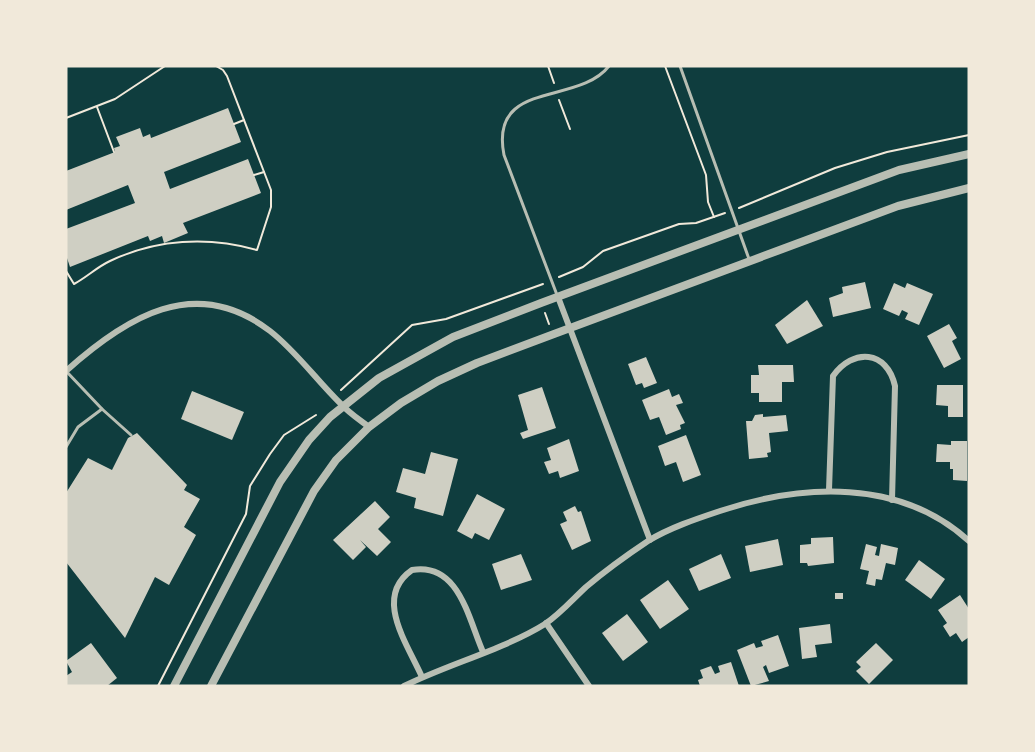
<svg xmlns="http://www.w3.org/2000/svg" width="1035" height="752" font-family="'Asap Condensed',sans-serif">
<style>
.building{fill:#cfcfc3}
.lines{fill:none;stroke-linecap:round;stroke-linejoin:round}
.path{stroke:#f1e9da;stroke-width:2}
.service{stroke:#b8beb3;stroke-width:3}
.minor{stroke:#b8beb3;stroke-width:6}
.tertiary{stroke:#b8beb3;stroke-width:8}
</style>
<rect width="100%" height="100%" fill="#0f3d3e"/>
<g class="building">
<polygon points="228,108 241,142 164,172 170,189 248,159 261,193 183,223 188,233 164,243 162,236 150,241 148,236 70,267 66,255 66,229 135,203 128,185 66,210 66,171 115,152 114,148 120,146 116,137 140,128 143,137 150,134 151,138"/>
<polygon points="865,282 871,308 833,317 829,298 843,293 842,287"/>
<polygon points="894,283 905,288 907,283 933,294 919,325 905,319 908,313 902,310 899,316 883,309"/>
<polygon points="807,300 823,326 787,344 775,325"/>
<polygon points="949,324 957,338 952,341 961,359 944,368 927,336"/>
<polygon points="646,357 657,383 644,388 642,383 636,385 628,364"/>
<polygon points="758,365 793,365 794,382 782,382 782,402 759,402 759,393 751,393 751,375 759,375"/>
<polygon points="937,385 963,385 963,417 948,417 948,406 936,405"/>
<polygon points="542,387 556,428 523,439 520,433 528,430 518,395"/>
<polygon points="669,389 672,397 679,394 683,403 676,405 685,423 680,425 681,429 666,435 659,417 650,420 642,400"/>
<polygon points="192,391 244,412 232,440 181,419"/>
<polygon points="763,414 763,417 786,415 788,431 769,433 771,452 767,453 768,457 749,459 746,421 752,421 755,415"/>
<polygon points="137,433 187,485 184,490 200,499 184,527 196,535 169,585 155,577 125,638 66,562 66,493 88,458 112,470 128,438"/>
<polygon points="686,435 701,475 683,482 676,462 665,466 658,446"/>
<polygon points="569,439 579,471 560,478 558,471 549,474 544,462 551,460 547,448"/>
<polygon points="951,441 967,441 967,481 953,480 953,469 950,469 950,462 936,462 937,444 951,445"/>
<polygon points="431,452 458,459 443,516 414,508 416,498 396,492 403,468 425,474"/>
<polygon points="477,494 505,509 489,540 475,533 472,539 457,531"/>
<polygon points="375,501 390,517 378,529 391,542 377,556 360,540 366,547 353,560 333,540"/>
<polygon points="575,506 578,512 581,511 591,541 572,550 560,524 567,521 563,512"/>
<polygon points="833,537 834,563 808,566 807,563 800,563 800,545 811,544 811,538"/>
<polygon points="778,539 783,565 750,572 745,546"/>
<polygon points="866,544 877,547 875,555 879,556 881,544 898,548 895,565 886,563 882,580 876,579 875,586 866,584 869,571 860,569"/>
<polygon points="521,554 532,580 501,590 492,564"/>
<polygon points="721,554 731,578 699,591 689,569"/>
<polygon points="919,560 945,579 931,599 905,580"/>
<polygon points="668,580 689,609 660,629 640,600"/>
<rect x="835" y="593" width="8" height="6"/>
<polygon points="960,595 969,609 969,637 962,642 956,633 950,637 943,626 947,623 938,610"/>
<polygon points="627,614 648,642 623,661 602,633"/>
<polygon points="830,624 832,643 815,645 817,657 802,659 799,628"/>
<polygon points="778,635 789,666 769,673 766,665 763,667 769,681 751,686 737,650 754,643 756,648 763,646 761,641"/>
<polygon points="91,643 117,678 107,686 66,686 66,676 72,672 66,661"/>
<polygon points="876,643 893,660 869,684 856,671 861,667 856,662"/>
<polygon points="731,662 739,686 700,686 698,680 703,678 700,670 711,666 715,674 720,672 718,666"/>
</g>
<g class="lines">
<g class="path">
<polyline points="548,66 554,83"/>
<polyline points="665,66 706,175 708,202 714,217"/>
<polyline points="559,100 570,129"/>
<polyline points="97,107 114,152"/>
<polyline points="66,118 115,99 165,66"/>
<polyline points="234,124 244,120"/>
<polyline points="254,175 264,172"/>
<polyline points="739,208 835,168 887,152 969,135"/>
<path d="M66,271L74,284C87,277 97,267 110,261C156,239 208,236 257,250L271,207V190L227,76L223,70L216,66"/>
<polyline points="559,277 583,267 603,251 679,224 696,223 725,213"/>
<polyline points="545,313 549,324"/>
<polyline points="341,390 412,325 446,319 543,284"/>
<polyline points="158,686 246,514 250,486 270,454 284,435 316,415"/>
</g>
<g class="service">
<polyline points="680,66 749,259"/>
<path d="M557,295L504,155C489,79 578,106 609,66"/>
<polyline points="66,371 102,409 131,435"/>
<polyline points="66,447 78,427 102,409"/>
</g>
<g class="minor">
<polyline points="558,297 650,540"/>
<path d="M66,371C125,318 195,273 270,331C297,352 317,381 341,404C349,413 360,420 369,427"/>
<path d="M829,490L833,376C853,348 887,350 895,386L892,500"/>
<polyline points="546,623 589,686"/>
<path d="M422,677C407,643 373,597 412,570C459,562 468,618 483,652"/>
<path d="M404,686C448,664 505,649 545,624C560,614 573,599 586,587C606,570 627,555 648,541C669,528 696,519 720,511C802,484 900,478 969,541"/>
</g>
<g class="tertiary">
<polyline points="174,686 280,482 309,440 330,417 379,378 453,337 541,303 899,170 969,154"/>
<polyline points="211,686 314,491 336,460 369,427 401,403 438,381 477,363 554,334 898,206 969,188"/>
</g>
</g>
<rect width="1035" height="752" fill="none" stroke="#f1e9da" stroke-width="135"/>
</svg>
